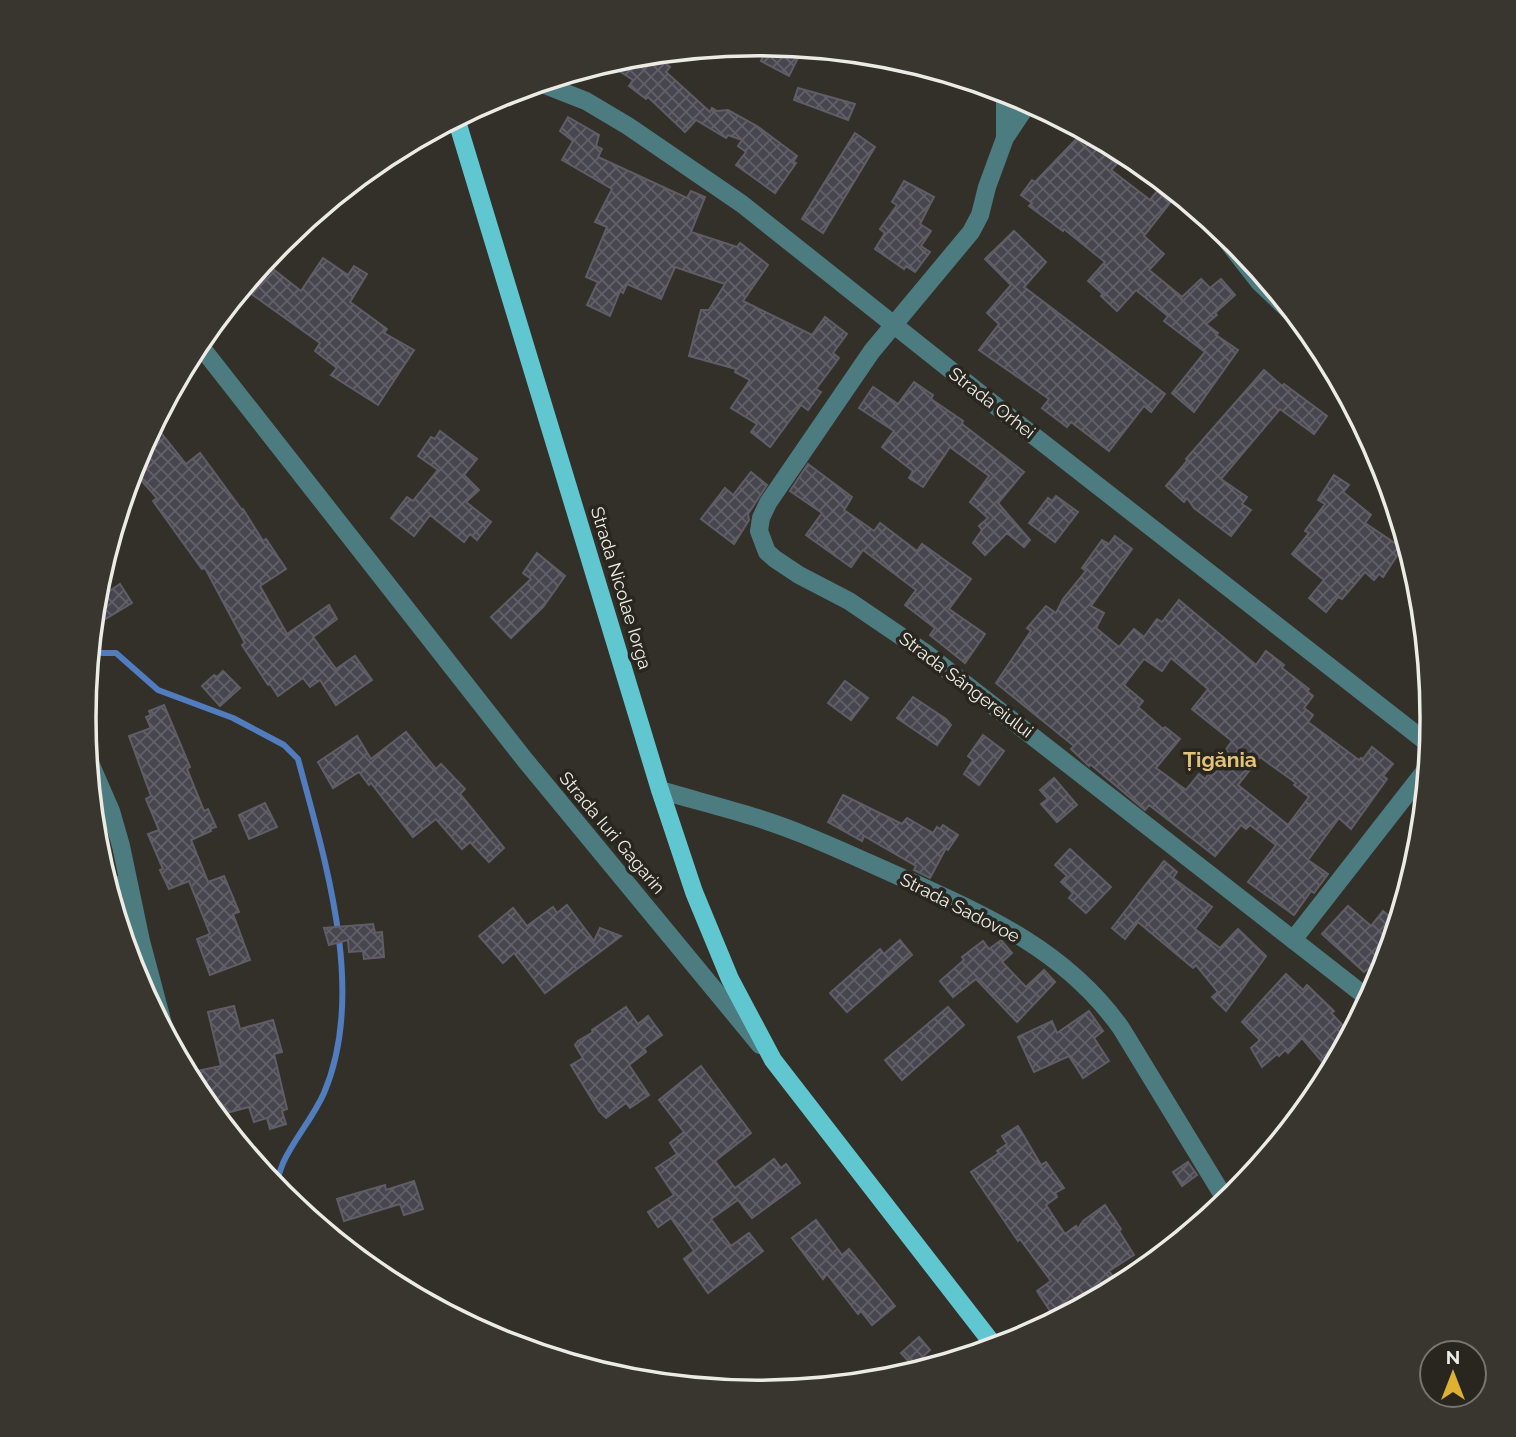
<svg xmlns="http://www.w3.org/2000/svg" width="1516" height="1437" font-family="Raleway,sans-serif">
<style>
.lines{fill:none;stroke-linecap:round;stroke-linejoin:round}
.stream{stroke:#517cbe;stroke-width:6}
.building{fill:url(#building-cross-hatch);stroke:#5f5e66;stroke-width:2;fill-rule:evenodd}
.minor{stroke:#4d7c80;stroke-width:18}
.major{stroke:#60c7d1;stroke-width:18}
.labels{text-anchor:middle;stroke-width:7;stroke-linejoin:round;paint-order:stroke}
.street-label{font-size:18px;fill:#ecebe6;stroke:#28261f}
.quarter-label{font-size:21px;font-weight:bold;fill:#e2c379;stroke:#28261f}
.rim{fill:none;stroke:#ecebe6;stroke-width:3.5}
</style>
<defs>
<pattern id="building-cross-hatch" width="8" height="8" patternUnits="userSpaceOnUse" patternTransform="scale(1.75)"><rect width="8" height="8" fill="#47464e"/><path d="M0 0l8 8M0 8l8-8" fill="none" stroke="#626168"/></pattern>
</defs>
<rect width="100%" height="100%" fill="#323028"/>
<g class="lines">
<path class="stream" d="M90,653H116L158,690L233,718L284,745L298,759C325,860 367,992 324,1093C313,1118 294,1139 283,1163C280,1171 277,1180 275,1188"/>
</g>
<g class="building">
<polygon points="767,45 787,47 785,51 798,58 789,76 761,61"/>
<polygon points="653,54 670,67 666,72 710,112 712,108 717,111 728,110 757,126 797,156 793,162 796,163 775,193 736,165 746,152 738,146 742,140 728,135 726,138 696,120 685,132 648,97 646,99 629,86 633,80 607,63 627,57"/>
<polygon points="798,88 855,104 848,120 794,100"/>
<polygon points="568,117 599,135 596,146 602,149 598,157 687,198 691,191 705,197 691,232 737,247 740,243 768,265 743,301 812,335 825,317 847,334 833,353 839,358 816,389 821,392 808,410 801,405 770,447 751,432 757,424 731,408 750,380 735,372 736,369 689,356 701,310 709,310 725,284 675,267 661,299 627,284 623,293 620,291 610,316 587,305 598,282 586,277 607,227 595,222 612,189 562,160 573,141 560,131"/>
<polygon points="1084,131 1126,154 1111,170 1150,200 1164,183 1177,194 1144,236 1164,254 1149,270 1182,297 1201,279 1210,288 1221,279 1235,295 1215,313 1217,315 1206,324 1218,333 1216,335 1238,350 1194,412 1172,393 1205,352 1164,321 1168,316 1136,290 1117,311 1101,296 1103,294 1088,281 1105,262 1064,229 1063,231 1029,206 1032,203 1021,195 1032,180 1035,182"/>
<polygon points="855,133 875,147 823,233 802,219"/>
<polygon points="904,181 934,197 920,224 931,231 921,246 930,252 915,272 906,266 904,269 875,249 885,233 880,229 897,205 892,202"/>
<polygon points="1014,231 1046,262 1024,287 1165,394 1151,412 1144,406 1109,451 1071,422 1067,427 1042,408 1049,399 979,350 999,324 987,313 1011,285 985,259"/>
<polygon points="323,258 348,275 354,266 367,274 350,302 387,329 384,333 414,350 378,405 331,375 337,368 315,351 320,343 243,288 264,262 301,291"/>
<polygon points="1264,370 1282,386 1284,384 1327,416 1314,434 1280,409 1221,479 1247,497 1242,504 1251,510 1231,536 1194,508 1187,498 1184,502 1166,486 1187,461 1186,459"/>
<polygon points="914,382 933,395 931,399 963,421 962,424 1024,472 998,503 1030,540 1024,547 1007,533 985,555 973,543 982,530 979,526 988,518 970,502 989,476 950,447 923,487 909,478 913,471 882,447 894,431 859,408 873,387 898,404"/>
<polygon points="154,424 186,464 200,453 242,510 243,509 263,541 266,539 286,569 260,586 287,634 329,605 337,619 313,637 336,669 355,656 372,680 336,705 320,680 310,687 303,678 278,696 270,684 268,685 242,645 245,643 205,568 202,569 153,501 157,498 132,470"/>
<polygon points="440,431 477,459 464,475 479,490 466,502 491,522 477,540 470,534 464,542 430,515 414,536 391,518 407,497 413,501 438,470 418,456 431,437 435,439"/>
<polygon points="808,464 852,497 844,510 874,531 880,523 917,551 922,544 971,579 949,609 985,634 965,663 930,635 935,628 905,605 916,590 863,550 851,567 806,535 822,513 790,491"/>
<polygon points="751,472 767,485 748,514 749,520 734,544 701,519 725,488 733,495"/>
<polygon points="1334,475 1349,485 1343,492 1371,515 1365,523 1402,548 1383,577 1379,574 1374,580 1365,572 1342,599 1338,597 1326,612 1309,598 1324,580 1292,554 1309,533 1305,531 1325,504 1318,500"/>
<polygon points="1056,496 1078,512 1055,542 1029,523 1048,498 1052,501"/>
<path d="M1115,536L1132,549L1091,606L1104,613L1096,628L1119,647L1134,629L1144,637L1157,619L1162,622L1179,600L1256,665L1266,651L1284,665L1282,668L1309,689L1307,691L1313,696L1304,708L1313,715L1308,722L1359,760L1361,758L1363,759L1372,747L1393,764L1383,776L1387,779L1351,829L1339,818L1308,860L1328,874L1314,893L1311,891L1294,915L1248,882L1276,845L1250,825L1246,829L1241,825L1215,856L1149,805L1145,810L1090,764L1089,766L1071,749L1074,746L996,683L1031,631L1027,628L1046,606L1056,613L1063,599L1086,571L1082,568L1102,540L1109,544ZM1171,658L1208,689L1192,709L1232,741L1205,779L1199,774L1186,790L1156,768L1180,739L1165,727L1163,729L1138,707L1143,701L1124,685L1144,659L1162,671ZM1260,757L1296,783L1294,785L1309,797L1288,825L1238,785Z"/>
<polygon points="537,553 565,576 543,607 511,638 491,617 531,579 523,573"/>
<polygon points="120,584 132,603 92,627 95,601"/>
<polygon points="223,671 240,688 220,706 202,686 214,675 217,677"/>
<polygon points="845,681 868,698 851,720 828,703"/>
<polygon points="913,697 946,719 951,725 937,745 897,718"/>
<polygon points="164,705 190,767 187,769 204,811 208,809 216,827 210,829 211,831 191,840 208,882 224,876 239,912 233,914 250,960 210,975 197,939 210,934 189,881 169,889 160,870 163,869 148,834 159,830 146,799 151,796 129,736 151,728 146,717 151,715 149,711"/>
<polygon points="406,732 436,769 441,764 465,789 460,794 504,848 489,862 470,842 462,849 436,819 413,837 371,783 369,785 359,772 333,788 318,762 357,736 371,759"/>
<polygon points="983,735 1004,751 979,785 964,774 973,760 968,756"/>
<polygon points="1054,778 1077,805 1057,822 1041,804 1048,799 1040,790"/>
<polygon points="843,795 902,824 907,818 933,833 937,827 940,829 943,825 958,835 948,850 946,848 930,878 914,870 916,866 864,836 862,841 828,822"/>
<polygon points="265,803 277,827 249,839 239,815"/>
<polygon points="1070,849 1111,887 1086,913 1069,898 1073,893 1061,882 1067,876 1055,865"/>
<polygon points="1164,861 1177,872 1173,878 1212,907 1195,929 1220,948 1238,929 1266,956 1226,1011 1212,997 1218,992 1196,965 1193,968 1138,922 1125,939 1112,928"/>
<polygon points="567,905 594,941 600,928 621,936 545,993 514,953 503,963 479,936 513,908 527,926 553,907 557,913"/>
<polygon points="1348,906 1371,926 1383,911 1398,924 1380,980 1368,969 1364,972 1322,934"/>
<polygon points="373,924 375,933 372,933 382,932 384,957 364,959 363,951 349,952 348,940 329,945 324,928"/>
<polygon points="900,940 912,955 847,1012 830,993 880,949 884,954"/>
<polygon points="1001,940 1012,953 1002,962 1026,987 1044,970 1055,982 1017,1022 976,979 953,997 940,981 964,960 962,957 983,941 989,949"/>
<polygon points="1286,974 1303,990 1307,985 1334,1011 1331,1013 1351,1034 1344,1046 1324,1064 1302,1038 1288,1053 1285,1050 1279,1056 1277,1054 1262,1067 1251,1048 1260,1040 1242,1022"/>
<polygon points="234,1006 240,1029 273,1020 282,1052 274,1054 287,1109 282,1111 286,1124 270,1129 267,1118 254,1122 249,1107 215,1116 208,1107 197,1071 221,1066 208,1012"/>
<polygon points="626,1007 638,1024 648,1016 662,1035 644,1048 646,1052 629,1065 649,1095 630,1108 626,1103 606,1118 599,1111 571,1065 583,1058 575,1045 578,1041 593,1032 592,1030"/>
<polygon points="948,1007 964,1025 902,1080 885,1060"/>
<polygon points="1089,1011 1103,1031 1094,1038 1109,1061 1083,1078 1069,1056 1034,1072 1018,1037 1052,1021 1057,1033"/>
<polygon points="701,1066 751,1133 715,1161 735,1188 774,1159 781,1168 786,1164 800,1183 752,1218 738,1200 711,1219 731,1246 749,1233 763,1251 708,1293 684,1259 694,1251 671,1218 658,1227 648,1212 674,1195 656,1168 677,1154 670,1143 684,1132 659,1100"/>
<polygon points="1018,1126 1041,1165 1046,1162 1064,1188 1055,1193 1057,1197 1046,1205 1065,1234 1076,1226 1078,1229 1083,1221 1105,1205 1121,1229 1119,1231 1134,1255 1109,1271 1120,1287 1092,1301 1091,1300 1056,1320 1037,1291 1051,1281 1020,1239 1018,1241 971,1172 999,1153 997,1151 1007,1144 1002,1136"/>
<polygon points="1188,1162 1197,1175 1182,1186 1173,1172"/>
<polygon points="414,1181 423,1209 404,1215 400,1204 344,1221 337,1199 385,1185 386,1190"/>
<polygon points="816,1220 842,1255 849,1249 895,1306 872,1325 861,1311 858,1314 827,1274 823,1279 792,1238"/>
<polygon points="919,1337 930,1350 913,1366 901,1353"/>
</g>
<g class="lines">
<g class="minor">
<polyline points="540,83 586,101 628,126 742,204 1011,418 1430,745"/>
<polyline points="1005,92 1005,138 987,187 980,215 971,232 872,351 768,503 761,518 759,531 767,552 775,559 799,575 849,601 927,654 1369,999"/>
<polyline points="1007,135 1029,102"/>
<polyline points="1213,223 1259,282 1302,323"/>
<polyline points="198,343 525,760 760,1045"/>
<polyline points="87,756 111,811 121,846 141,941 166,1035"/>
<path d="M660,790C707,804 756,815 802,834C837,848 871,864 905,879C989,917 1066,951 1121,1028L1227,1202"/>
<polyline points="109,894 127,880"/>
<polyline points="1293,940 1428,767"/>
</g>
<polyline class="major" points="456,118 660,790 694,892 730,979 773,1060 996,1348"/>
</g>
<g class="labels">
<g class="street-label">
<text transform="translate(992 403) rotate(38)" y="6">Strada Orhei</text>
<text transform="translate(621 588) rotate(73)" y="6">Strada Nicolae Iorga</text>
<text transform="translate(966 685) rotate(37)" y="6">Strada Sângereiului</text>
<text transform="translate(612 833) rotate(50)" y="6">Strada Iuri Gagarin</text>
<text transform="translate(960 908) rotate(27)" y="6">Strada Sadovoe</text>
</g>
<g class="quarter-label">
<text x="1220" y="767">Țigănia</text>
</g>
</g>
<path d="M0 0H1516V1437H0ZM96 718a662 662 0 1 1 1324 0a662 662 0 1 1-1324 0Z" fill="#38362f" fill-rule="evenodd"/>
<path class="rim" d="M96 718a662 662 0 1 1 1324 0a662 662 0 1 1-1324 0Z"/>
<g transform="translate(1453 1374)"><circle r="33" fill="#28261f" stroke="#76756f" stroke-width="2"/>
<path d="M0-5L12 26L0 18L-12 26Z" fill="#deb133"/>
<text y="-10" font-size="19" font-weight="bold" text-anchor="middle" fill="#ecebe6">N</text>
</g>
</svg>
